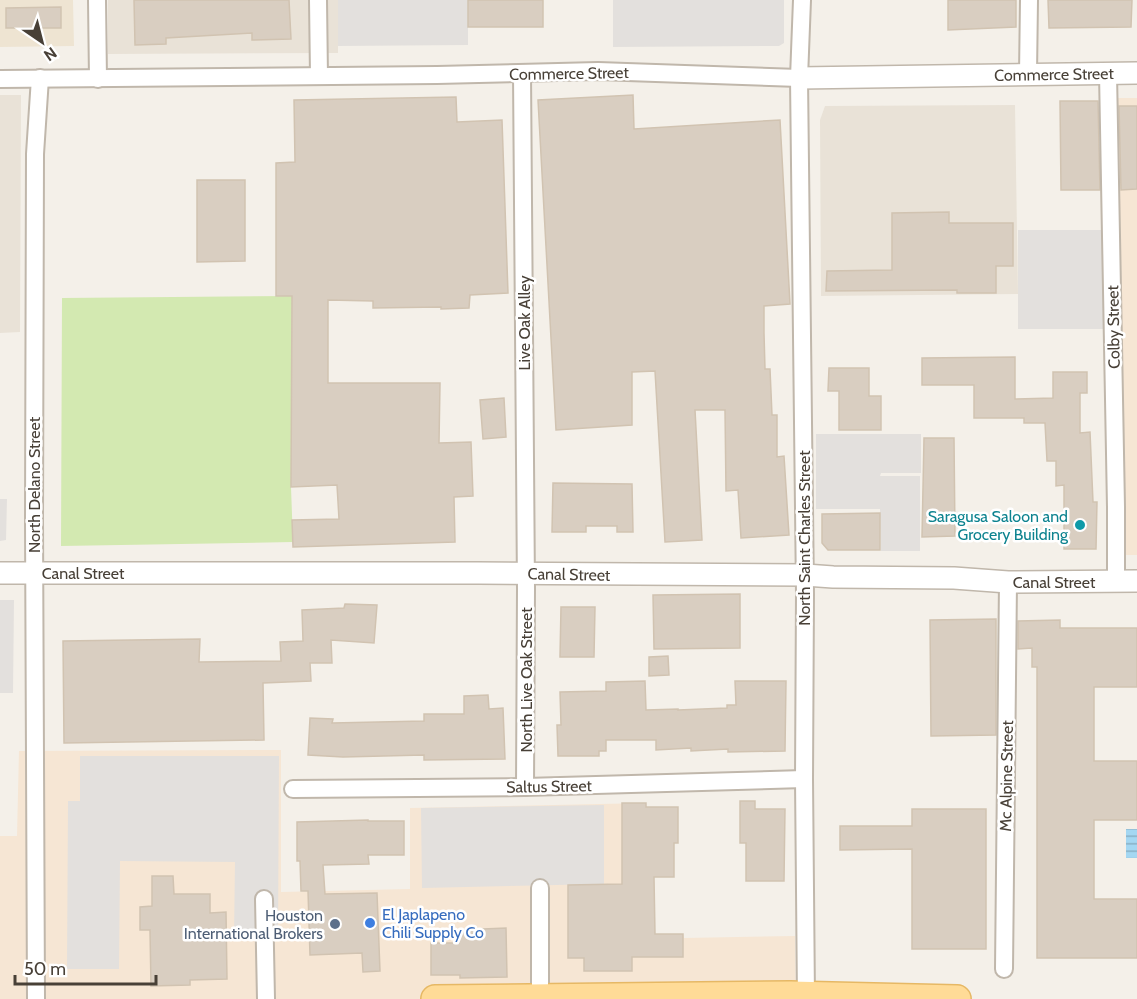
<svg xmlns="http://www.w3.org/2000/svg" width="1137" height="999" font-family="Cabin,sans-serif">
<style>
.residential{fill:#e9e2d7}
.commercial{fill:#f6e6d4}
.education{fill:#eee4d2}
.grass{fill:#d3e9b1}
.parking{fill:#e3e0dd}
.water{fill:url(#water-rules)}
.building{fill:#d9cec1;stroke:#d1c3b1;stroke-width:1.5}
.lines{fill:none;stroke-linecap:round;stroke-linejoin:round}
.minor-casing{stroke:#c0b7ab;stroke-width:20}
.tertiary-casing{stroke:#c0b7ab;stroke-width:24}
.primary-casing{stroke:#e6b865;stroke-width:30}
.minor{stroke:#fff;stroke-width:16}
.tertiary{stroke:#fff;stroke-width:21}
.primary{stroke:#ffdb97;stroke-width:27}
.culture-dot{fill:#0f9aa8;stroke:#fff;stroke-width:2}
.shop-dot{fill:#3f7fe0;stroke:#fff;stroke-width:2}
.service-dot{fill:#5c6f8a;stroke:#fff;stroke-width:2}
.labels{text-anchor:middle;stroke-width:5;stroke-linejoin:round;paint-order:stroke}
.street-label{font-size:16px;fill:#484037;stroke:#fff}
.culture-label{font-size:16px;fill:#0d838f;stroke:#fff;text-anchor:end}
.shop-label{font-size:16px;fill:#366cbe;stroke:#fff;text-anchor:start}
.service-label{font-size:16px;fill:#4e5e75;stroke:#fff;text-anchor:end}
</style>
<defs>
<pattern id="water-rules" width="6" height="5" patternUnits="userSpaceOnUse" patternTransform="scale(1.5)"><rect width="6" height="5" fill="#a4d7f2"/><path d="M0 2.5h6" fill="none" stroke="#88b0c5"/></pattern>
</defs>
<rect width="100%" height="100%" fill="#f4f0e9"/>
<g class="residential">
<polygon points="108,0 338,0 338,53 108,54"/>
<polygon points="0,95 21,95 20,332 0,333"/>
<polygon points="1015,105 1018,294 821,296 820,120 825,106"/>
</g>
<g class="commercial">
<polygon points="1117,98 1137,98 1137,555 1126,555"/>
<polygon points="281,750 281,892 410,889 410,808 646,803 648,883 654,884 655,934 683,934 684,938 795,936 796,999 0,999 0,836 17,836 19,751"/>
</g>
<polygon class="education" points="0,0 73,0 74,46 0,47"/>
<polygon class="grass" points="292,296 291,487 293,542 61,546 62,298"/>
<g class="parking">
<polygon points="338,0 468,0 468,45 338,46"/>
<polygon points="613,0 784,0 784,43 779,46 613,47"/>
<polygon points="1018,230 1104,230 1103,329 1018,329"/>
<polygon points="816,434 921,434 921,473 881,473 880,476 920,476 920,551 881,551 880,509 816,509"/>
<polygon points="0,499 7,499 6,540 0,541"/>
<polygon points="0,600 14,600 13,693 0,693"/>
<polygon points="80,756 279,756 278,937 234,937 235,862 120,861 119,969 67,969 68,801 80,801"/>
<polygon points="604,805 604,884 422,888 421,808"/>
</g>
<rect class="water" x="1126" y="829" width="11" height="29"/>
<g class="building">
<polygon points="134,0 289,0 291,39 252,40 252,33 166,38 166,44 135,45"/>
<rect x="468" y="0" width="75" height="27"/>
<polygon points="948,0 1016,0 1016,27 948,30"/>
<polygon points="1048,0 1132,0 1131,27 1049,28"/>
<polygon points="61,7 61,28 6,28 6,8"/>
<polygon points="633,95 634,129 780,120 790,304 764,306 764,333 765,369 770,369 772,415 777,415 777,457 784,456 789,535 741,538 738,490 726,491 725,410 695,410 702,540 665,542 655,371 632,372 632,425 556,430 538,100"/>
<polygon points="456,97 457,122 502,120 508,293 470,295 469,308 441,309 441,307 373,308 373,301 328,300 328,383 440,383 439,443 471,442 473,496 454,497 455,542 293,547 292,520 339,519 337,485 291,487 292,296 276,296 276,163 295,162 294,100"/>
<polygon points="1060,101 1098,101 1100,190 1061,190"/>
<polygon points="1119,106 1137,106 1137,189 1121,190"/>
<polygon points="197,180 245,180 245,261 197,262"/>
<polygon points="949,212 949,223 1013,223 1013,266 996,266 996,293 957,293 957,290 826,291 827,271 892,270 892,213"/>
<polygon points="1015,357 1015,399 1053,398 1053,372 1087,372 1087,393 1080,393 1080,433 1090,432 1093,502 1097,502 1096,549 1064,549 1064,485 1056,486 1056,461 1047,461 1045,423 1024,423 1024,418 974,418 974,385 922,385 922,358"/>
<polygon points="829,368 869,368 869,396 881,396 881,430 839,430 839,391 828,391"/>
<polygon points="504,398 506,437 483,439 480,400"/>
<polygon points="924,438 954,438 955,536 922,537"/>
<polygon points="553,483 632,484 633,532 617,532 617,526 586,526 586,532 552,532"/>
<polygon points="880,513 880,550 828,550 822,543 822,514"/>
<polygon points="740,594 740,648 654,649 653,595"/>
<polygon points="345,604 377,605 374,643 331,640 332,663 310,663 311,681 263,683 264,740 64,743 63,641 200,639 199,662 281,661 280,642 303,641 302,610 344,608"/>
<polygon points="561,607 595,607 594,657 560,657"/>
<polygon points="996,619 996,735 931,736 930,620"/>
<polygon points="1060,620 1060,628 1137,628 1137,687 1094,687 1094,761 1137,761 1137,820 1094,820 1094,899 1137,899 1137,958 1037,958 1037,667 1032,667 1032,648 1018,649 1018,621"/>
<polygon points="668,656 669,675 649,676 649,657"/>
<polygon points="645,681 646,710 678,709 678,710 727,708 727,705 736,705 735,681 786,681 785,751 728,752 728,749 691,751 691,748 656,750 656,740 606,740 606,751 599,751 599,756 558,756 557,725 561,725 560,692 606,691 606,682"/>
<polygon points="488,695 489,709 503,708 505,759 424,760 424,755 343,757 308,755 310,718 333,719 332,723 424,721 424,714 464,714 464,696"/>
<polygon points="740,801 755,801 755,809 785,809 784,881 746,881 746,843 740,843"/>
<polygon points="622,803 646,803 646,807 678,807 678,843 674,843 674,877 654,877 655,934 683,934 683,957 632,957 632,971 584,971 584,958 568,958 568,885 622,884"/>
<polygon points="912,809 986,809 986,949 912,949 912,849 840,850 840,826 912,826"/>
<polygon points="368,820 368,821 404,821 404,855 368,855 369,864 323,865 325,894 377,893 380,971 363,972 362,953 310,955 308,891 301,891 300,861 297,861 297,822"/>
<polygon points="152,876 173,876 174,894 210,894 210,913 226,912 227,979 190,980 190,985 151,986 150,930 140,930 140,907 152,906"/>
<polygon points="506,928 507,977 460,978 460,975 431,975 431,943 459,943 459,930"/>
</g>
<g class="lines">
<defs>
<g id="minor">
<polyline points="97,0 98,79"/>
<polyline points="318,0 319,76"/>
<polyline points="802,0 799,78 805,594 804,779 806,999"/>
<polyline points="522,73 526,589 525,787"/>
<polyline points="1108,73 1116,507 1116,581"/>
<polyline points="1028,74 1029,0"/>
<polyline points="0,79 437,75 598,71 799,78"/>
<polyline points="293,789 525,787 804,779"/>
<polyline points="264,899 266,999"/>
<polyline points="1004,969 1008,582"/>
<polyline points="36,999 34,520 35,154 40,78"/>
<polyline points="540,999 540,888"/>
</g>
<g id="tertiary">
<polyline points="799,78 1137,73"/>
<polyline points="0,573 478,573 805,575 833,577 954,578 1008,582 1137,581"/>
</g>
<polyline id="primary" points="435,999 790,995 957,999"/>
</defs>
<use href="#minor" class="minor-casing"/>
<use href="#tertiary" class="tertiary-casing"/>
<use href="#primary" class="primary-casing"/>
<use href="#minor" class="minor"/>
<use href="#tertiary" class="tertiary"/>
<use href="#primary" class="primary"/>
</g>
<circle class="culture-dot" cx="1080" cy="525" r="6"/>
<circle class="shop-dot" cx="370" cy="923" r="6"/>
<circle class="service-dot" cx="335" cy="924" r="6"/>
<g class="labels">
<g class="street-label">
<text transform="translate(569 73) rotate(-1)" y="6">Commerce Street</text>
<text transform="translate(1054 74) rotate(-1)" y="6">Commerce Street</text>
<text transform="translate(524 323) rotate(-90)" y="6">Live Oak Alley</text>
<text transform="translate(1113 327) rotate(-91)" y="6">Colby Street</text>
<text transform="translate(34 485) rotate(-90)" y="6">North Delano Street</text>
<text transform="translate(804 538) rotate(-90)" y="6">North Saint Charles Street</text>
<text x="83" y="579">Canal Street</text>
<text transform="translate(569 574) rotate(1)" y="6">Canal Street</text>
<text x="1054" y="588">Canal Street</text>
<text transform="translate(526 680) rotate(-90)" y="6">North Live Oak Street</text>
<text transform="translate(1006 776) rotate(-89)" y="6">Mc Alpine Street</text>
<text transform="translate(549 786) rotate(-1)" y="6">Saltus Street</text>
</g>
<g class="culture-label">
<text x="1068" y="522">Saragusa Saloon and<tspan x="1068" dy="18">Grocery Building</tspan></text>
</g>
<g class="shop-label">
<text x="382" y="920">El Japlapeno<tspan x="382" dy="18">Chili Supply Co</tspan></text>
</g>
<g class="service-label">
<text x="323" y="921">Houston<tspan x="323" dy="18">International Brokers</tspan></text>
</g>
</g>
<g transform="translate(42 42) rotate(145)" stroke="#ffffff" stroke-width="4.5" paint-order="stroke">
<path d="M0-4.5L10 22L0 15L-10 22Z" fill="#484037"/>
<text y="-9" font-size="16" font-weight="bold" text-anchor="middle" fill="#484037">N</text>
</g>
<path d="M15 975v9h141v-9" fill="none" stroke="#484037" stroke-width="3"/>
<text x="24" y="975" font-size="18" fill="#484037" stroke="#ffffff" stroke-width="4.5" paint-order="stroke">50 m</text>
</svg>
